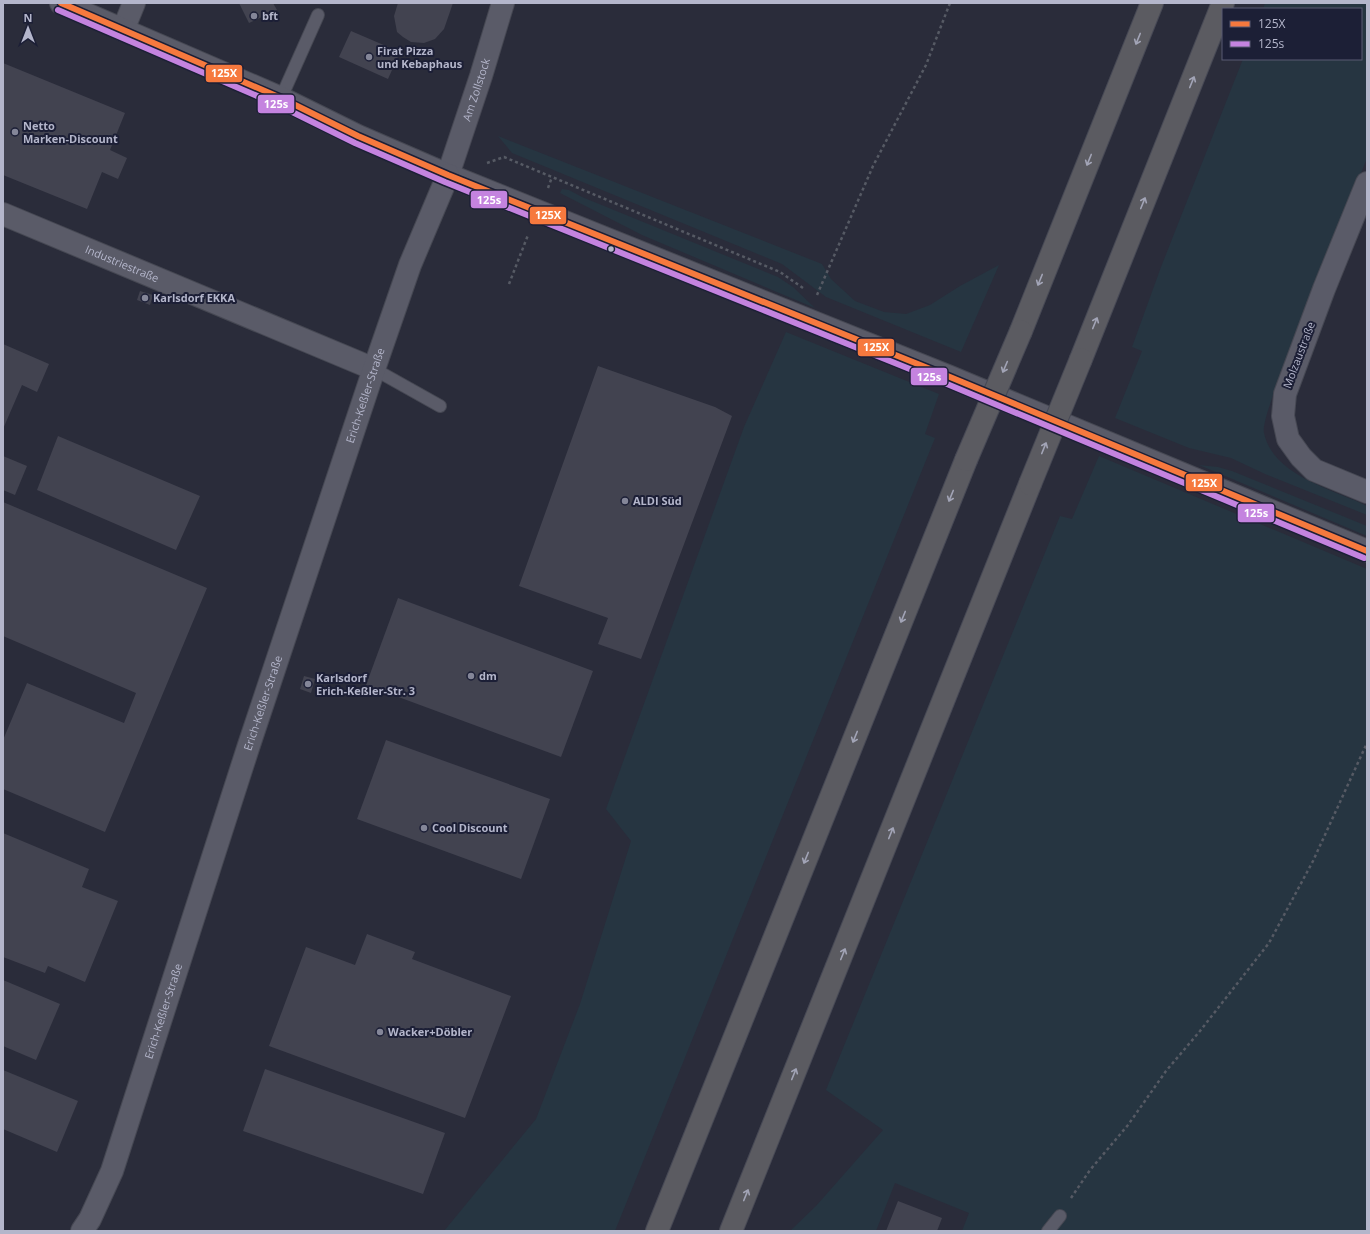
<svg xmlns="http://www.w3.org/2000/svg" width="1370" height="1234" font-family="'Open Sans',sans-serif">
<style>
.green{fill:#263541}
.building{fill:#424350}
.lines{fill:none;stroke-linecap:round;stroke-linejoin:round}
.service-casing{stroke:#464853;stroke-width:14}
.minor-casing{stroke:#464853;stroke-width:24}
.tertiary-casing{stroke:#464853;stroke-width:24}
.motorway-casing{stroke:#474955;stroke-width:24}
.path{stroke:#565a64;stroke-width:2.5;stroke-dasharray:3 3;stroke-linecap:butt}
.service{stroke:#5a5b68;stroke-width:12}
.minor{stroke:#5a5b68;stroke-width:22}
.tertiary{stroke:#5a5b68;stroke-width:22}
.motorway{stroke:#5b5b61;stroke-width:22}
.motorway-bridge-casing{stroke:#474955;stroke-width:24;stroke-linecap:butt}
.motorway-bridge{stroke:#5b5b61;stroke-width:22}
.bus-1-casing{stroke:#1c1f36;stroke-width:9}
.bus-2-casing{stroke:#1c1f36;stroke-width:9}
.bus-1{stroke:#f6793e;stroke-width:6}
.bus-2{stroke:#c483df;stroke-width:6}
.oneway{stroke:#a2a4b6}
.poi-dot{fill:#848698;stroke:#1c1f36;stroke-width:1.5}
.bus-dot{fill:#b4b6cb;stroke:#1c1f36;stroke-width:1.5}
.labels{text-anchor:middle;stroke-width:4;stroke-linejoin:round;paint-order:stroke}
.poi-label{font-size:11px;font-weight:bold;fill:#b4b6cb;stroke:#1c1f36;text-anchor:start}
.street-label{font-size:11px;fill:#b4b6cb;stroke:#1c1f36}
.line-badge{stroke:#1c1f36;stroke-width:1.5}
.badge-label{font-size:11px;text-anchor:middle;font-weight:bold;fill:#fff}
</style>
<rect width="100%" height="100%" fill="#2a2c3a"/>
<g class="green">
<path d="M1265,3H1367V158L1274,391C1272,400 1262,425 1264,433C1273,476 1333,489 1367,506V515L1265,474L1231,458L1189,448L1115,418L1142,351L1132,347L1161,267L1243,59H1361V9H1263Z"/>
<polygon points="498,136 822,264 831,279 855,301 884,312 906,314 930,305 960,286 999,265 961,352 826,297 782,264 512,153"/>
<polygon points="562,189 569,190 582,197 778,277 793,287 815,308 642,235 560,193"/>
<polygon points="786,332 939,394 925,434 935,438 615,1231 444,1231 536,1119 580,1004 631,841 606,809 744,427"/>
<polygon points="1099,456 1367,569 1367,1231 962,1231 969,1213 895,1183 876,1231 790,1231 816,1206 883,1130 826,1090 1060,516 1072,519"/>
<polygon points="1199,465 1218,467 1232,471 1367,526 1367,536"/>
</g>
<g class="building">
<polygon points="239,3 273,3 277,10 249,23"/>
<polygon points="398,3 453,3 444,29 435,39 424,43 411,42 403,37 397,32 394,16"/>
<polygon points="351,31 400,52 388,79 339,57"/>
<polygon points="3,63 125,113 110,150 127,158 118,179 102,172 87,209 3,175"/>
<polygon points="140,291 153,295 150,305 137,300"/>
<polygon points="3,344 49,364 37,392 22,385 3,429"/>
<polygon points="598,366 715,407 732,416 641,659 598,644 608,618 519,586"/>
<polygon points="58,436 200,496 176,550 37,490"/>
<polygon points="3,456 27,466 15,495 3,490"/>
<polygon points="3,502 207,588 105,832 3,789 3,740 27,683 124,723 136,693 3,636"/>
<polygon points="398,598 593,671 561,757 366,685"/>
<polygon points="304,676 315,679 311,693 300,689"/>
<polygon points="386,740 550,799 521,879 357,819"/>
<polygon points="3,833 89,869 82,887 118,901 85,982 48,966 45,973 3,957"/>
<polygon points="367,934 415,952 412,959 511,996 465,1118 269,1046 306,947 355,965"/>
<polygon points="3,980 60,1004 36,1060 3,1046"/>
<polygon points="265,1069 445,1133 423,1194 243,1131"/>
<polygon points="3,1070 78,1101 57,1152 3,1129"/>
<polygon points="898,1201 942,1218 937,1231 886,1231"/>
</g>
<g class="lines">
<defs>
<g id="service">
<polyline points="281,98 318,15"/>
<polyline points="374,369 440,406"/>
<polyline points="1048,1231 1060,1216"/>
</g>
<g id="minor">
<polyline points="123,30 134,3"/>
<path id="s1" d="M448,175L481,76L503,3"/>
<polyline points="1367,183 1324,289 1285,394 1283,416 1288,439 1301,457 1314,470 1367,492"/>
<path id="s2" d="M3,214L374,369"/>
</g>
<g id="tertiary">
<polyline points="61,3 281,98 358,136 448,175 950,377 1367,551"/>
<path id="s3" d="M82,1231L90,1219L112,1171L248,748L374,369L410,265L448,175"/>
</g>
<g id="motorway">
<polyline points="1021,331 1152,3"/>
<polyline points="1081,359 1223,3"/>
<polyline points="657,1231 966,460"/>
<polyline points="731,1231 1030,484"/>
</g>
</defs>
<use href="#service" class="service-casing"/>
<use href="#minor" class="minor-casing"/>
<use href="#tertiary" class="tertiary-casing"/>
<use href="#motorway" class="motorway-casing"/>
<g class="path">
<polyline points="487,163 504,157 780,272 803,288"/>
<polyline points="548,188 552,177"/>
<polyline points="509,284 528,235"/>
<polyline points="817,295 873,166 926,65 950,3"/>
<polyline points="1071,1198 1090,1170 1128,1125 1166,1071 1200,1031 1269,943 1313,861 1367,743"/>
</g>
<use href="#service" class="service"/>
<use href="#minor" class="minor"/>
<use href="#tertiary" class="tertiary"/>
<use href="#motorway" class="motorway"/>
<defs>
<g id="motorway-bridge">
<polyline points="966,460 1021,331"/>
<polyline points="1030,484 1081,359"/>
</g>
</defs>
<use href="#motorway-bridge" class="motorway-bridge-casing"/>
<use href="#motorway-bridge" class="motorway-bridge"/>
<defs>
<polyline id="bus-1" points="61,3 281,98 358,136 448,175 950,377 1367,551"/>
<polyline id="bus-2" points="58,10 278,105 355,143 445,182 947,384 1364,558"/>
</defs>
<use href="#bus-1" class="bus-1-casing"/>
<use href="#bus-2" class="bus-2-casing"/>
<use href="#bus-1" class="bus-1"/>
<use href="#bus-2" class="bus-2"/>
</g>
<defs><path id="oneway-shaft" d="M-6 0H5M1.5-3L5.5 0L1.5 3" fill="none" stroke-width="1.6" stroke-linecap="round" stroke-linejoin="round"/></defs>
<g class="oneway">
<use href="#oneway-shaft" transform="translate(1138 39) rotate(112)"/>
<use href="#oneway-shaft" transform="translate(1192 82) rotate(-68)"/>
<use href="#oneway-shaft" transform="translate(1089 160) rotate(112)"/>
<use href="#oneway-shaft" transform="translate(1143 203) rotate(-68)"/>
<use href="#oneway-shaft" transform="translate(1040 280) rotate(112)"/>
<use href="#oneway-shaft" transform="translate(1095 323) rotate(-68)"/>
<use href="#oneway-shaft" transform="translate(1005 367) rotate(113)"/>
<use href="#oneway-shaft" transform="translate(1044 448) rotate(-68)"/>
<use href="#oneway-shaft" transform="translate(951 496) rotate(112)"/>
<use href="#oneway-shaft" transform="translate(903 617) rotate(112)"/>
<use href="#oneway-shaft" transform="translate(855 737) rotate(112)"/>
<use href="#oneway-shaft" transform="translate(891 833) rotate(-68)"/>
<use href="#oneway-shaft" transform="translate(806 858) rotate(112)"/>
<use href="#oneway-shaft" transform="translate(843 954) rotate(-68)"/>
<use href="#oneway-shaft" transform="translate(794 1074) rotate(-68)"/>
<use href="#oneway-shaft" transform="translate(746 1195) rotate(-68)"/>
</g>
<g class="poi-dot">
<circle cx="254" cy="16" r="4"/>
<circle cx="369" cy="57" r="4"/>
<circle cx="15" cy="132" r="4"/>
<circle cx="145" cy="298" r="4"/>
<circle cx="625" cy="501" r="4"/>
<circle cx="471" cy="676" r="4"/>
<circle cx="308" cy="684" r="4"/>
<circle cx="424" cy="828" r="4"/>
<circle cx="380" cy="1032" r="4"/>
</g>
<circle class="bus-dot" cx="611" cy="249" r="3.5"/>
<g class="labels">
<g class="poi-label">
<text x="262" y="20">bft</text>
<text x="377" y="55">Firat Pizza<tspan x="377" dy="13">und Kebaphaus</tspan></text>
<text x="23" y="130">Netto<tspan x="23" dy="13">Marken-Discount</tspan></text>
<text x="153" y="302">Karlsdorf EKKA</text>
<text x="633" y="505">ALDI Süd</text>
<text x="479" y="680">dm</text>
<text x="316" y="682">Karlsdorf<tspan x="316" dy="13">Erich-Keßler-Str. 3</tspan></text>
<text x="432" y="832">Cool Discount</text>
<text x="388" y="1036">Wacker+Döbler</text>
</g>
<g class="street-label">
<text dy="4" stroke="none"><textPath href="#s1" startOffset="90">Am Zollstock</textPath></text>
<text dy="4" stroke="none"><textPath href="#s2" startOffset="129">Industriestraße</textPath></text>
<text transform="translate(1299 355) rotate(-69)" y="4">Molzaustraße</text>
<text dy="4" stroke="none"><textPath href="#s3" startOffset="883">Erich-Keßler-Straße</textPath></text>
<text dy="4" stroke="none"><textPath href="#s3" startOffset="559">Erich-Keßler-Straße</textPath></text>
<text dy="4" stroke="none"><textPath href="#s3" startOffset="235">Erich-Keßler-Straße</textPath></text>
</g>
</g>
<g class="line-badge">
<rect x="205" y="64" width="38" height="19" rx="4" fill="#f6793e"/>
<rect x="257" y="94" width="38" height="20" rx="4" fill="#c483df"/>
<rect x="470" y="190" width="38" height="19" rx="4" fill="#c483df"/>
<rect x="529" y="206" width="38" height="19" rx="4" fill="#f6793e"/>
<rect x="857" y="338" width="38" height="19" rx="4" fill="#f6793e"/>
<rect x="910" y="367" width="38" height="19" rx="4" fill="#c483df"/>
<rect x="1185" y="473" width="38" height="19" rx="4" fill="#f6793e"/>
<rect x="1237" y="503" width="38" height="20" rx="4" fill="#c483df"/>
</g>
<g class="badge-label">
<text x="224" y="77">125X</text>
<text x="276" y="108">125s</text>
<text x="489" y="204">125s</text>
<text x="548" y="219">125X</text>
<text x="876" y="351">125X</text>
<text x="929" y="381">125s</text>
<text x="1204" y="487">125X</text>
<text x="1256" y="517">125s</text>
</g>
<rect width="1370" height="1234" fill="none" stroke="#b4b6cb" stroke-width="8"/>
<rect x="1222" y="8" width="140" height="52" fill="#1c1f36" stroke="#595b72"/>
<rect x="1230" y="21" width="20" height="6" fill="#f6793e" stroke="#595b72"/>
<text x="1258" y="28" font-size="12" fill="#b4b6cb">125X</text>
<rect x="1230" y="41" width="20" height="6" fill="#c483df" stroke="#595b72"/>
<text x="1258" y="48" font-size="12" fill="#b4b6cb">125s</text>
<g transform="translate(28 28)" stroke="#1c1f36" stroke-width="3" paint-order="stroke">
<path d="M0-3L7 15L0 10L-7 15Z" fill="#b4b6cb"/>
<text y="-6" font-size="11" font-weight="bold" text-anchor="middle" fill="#b4b6cb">N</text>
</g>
</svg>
